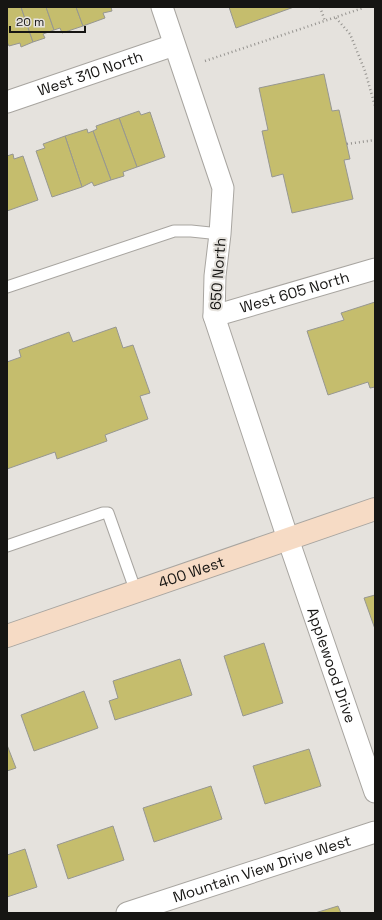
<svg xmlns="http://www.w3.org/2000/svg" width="382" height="920" font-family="'Space Grotesk',sans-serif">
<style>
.building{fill:#c5bd6d;stroke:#979791}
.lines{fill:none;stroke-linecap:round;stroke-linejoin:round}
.lane-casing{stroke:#a8a5a0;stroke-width:13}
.street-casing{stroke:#a8a5a0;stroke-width:23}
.secondary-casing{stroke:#a8a5a0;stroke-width:24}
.path{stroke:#95938f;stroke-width:2.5;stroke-dasharray:1 3;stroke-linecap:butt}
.lane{stroke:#fff;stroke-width:11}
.street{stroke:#fff;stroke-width:21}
.secondary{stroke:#f6dbc5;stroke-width:22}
.labels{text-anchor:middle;stroke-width:4;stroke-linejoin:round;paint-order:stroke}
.street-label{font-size:15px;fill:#161513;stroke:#e5e2dd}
</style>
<rect width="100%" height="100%" fill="#e5e2dd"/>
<g class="building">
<polygon points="7,7 21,7 33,42 21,47 20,43 9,46 7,42"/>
<polygon points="21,7 46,7 54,30 43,34 45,38 33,42"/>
<polygon points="46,7 76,7 83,26 62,33 60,28 54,30"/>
<polygon points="76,7 111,7 112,11 103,13 105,18 83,26"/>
<polygon points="229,7 294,7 236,28"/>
<polygon points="324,74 332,111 339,110 350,159 344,160 353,199 292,213 283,174 272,177 262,131 268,130 259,88"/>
<polygon points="139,111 141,115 150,112 165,157 137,167 119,118"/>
<polygon points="119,118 137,167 123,172 124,176 111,180 93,131 97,129 96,126"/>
<polygon points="87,129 88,133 93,131 111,180 94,186 92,182 82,187 65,136"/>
<polygon points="65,136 82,187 52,197 36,151 45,148 43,144"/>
<polygon points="13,154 14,159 23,156 38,200 7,211 7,156"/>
<polygon points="375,302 375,387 370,388 368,382 328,395 307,331 344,320 341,313"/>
<polygon points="116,327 123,348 133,345 150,393 140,396 148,419 105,435 107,441 57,459 55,452 7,469 7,362 21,357 19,350 69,332 73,342"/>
<polygon points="375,595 375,629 364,598"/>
<polygon points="264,643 283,703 243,716 224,656"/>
<polygon points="180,659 192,695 115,720 109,701 118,698 113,681"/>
<polygon points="84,691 98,728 34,751 21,715"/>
<polygon points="7,745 16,768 7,771"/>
<polygon points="309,749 321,786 265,804 253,766"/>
<polygon points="211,786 222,819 154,842 143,808"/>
<polygon points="113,826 124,860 68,879 57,845"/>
<polygon points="25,849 37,887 7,897 7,855"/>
<polygon points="338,906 341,913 315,913"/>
</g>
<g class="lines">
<defs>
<g id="lane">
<polyline points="7,287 174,231 191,231 220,234"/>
<polyline points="7,546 103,513 108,513 136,592"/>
</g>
<g id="street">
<path id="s1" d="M162,7L223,188L220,234L215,276L214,316L288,539L375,792"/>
<path id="s2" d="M7,102L174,45"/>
<path id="s3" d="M214,316L375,269"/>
<path id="s4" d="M127,913L375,832"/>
</g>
<g id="secondary">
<path id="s5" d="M7,636L375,509"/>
</g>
</defs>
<use href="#lane" class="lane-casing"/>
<use href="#street" class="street-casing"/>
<use href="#secondary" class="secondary-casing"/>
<g class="path">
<polyline points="320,7 325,21"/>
<polyline points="336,18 350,34 365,71 375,106"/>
<polyline points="205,61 363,8"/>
<polyline points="347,144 375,140"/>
</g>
<use href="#lane" class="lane"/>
<use href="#street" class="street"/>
<use href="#secondary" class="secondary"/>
</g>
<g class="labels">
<g class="street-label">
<text dy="5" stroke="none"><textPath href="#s2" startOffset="88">West 310 North</textPath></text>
<text transform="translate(218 274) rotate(-86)" y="5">650 North</text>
<text dy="5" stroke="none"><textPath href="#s3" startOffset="84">West 605 North</textPath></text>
<text dy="5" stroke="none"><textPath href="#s5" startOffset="195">400 West</textPath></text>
<text dy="5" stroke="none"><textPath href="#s1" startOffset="688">Applewood Drive</textPath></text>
<text dy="5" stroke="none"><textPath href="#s4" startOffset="142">Mountain View Drive West</textPath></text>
</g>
</g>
<rect width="382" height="920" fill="none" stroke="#161513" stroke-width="16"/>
<path d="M10 26v6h75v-6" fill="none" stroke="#161513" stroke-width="2"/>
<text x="16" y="26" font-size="12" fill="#161513" stroke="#e5e2dd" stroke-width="3" paint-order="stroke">20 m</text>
</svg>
